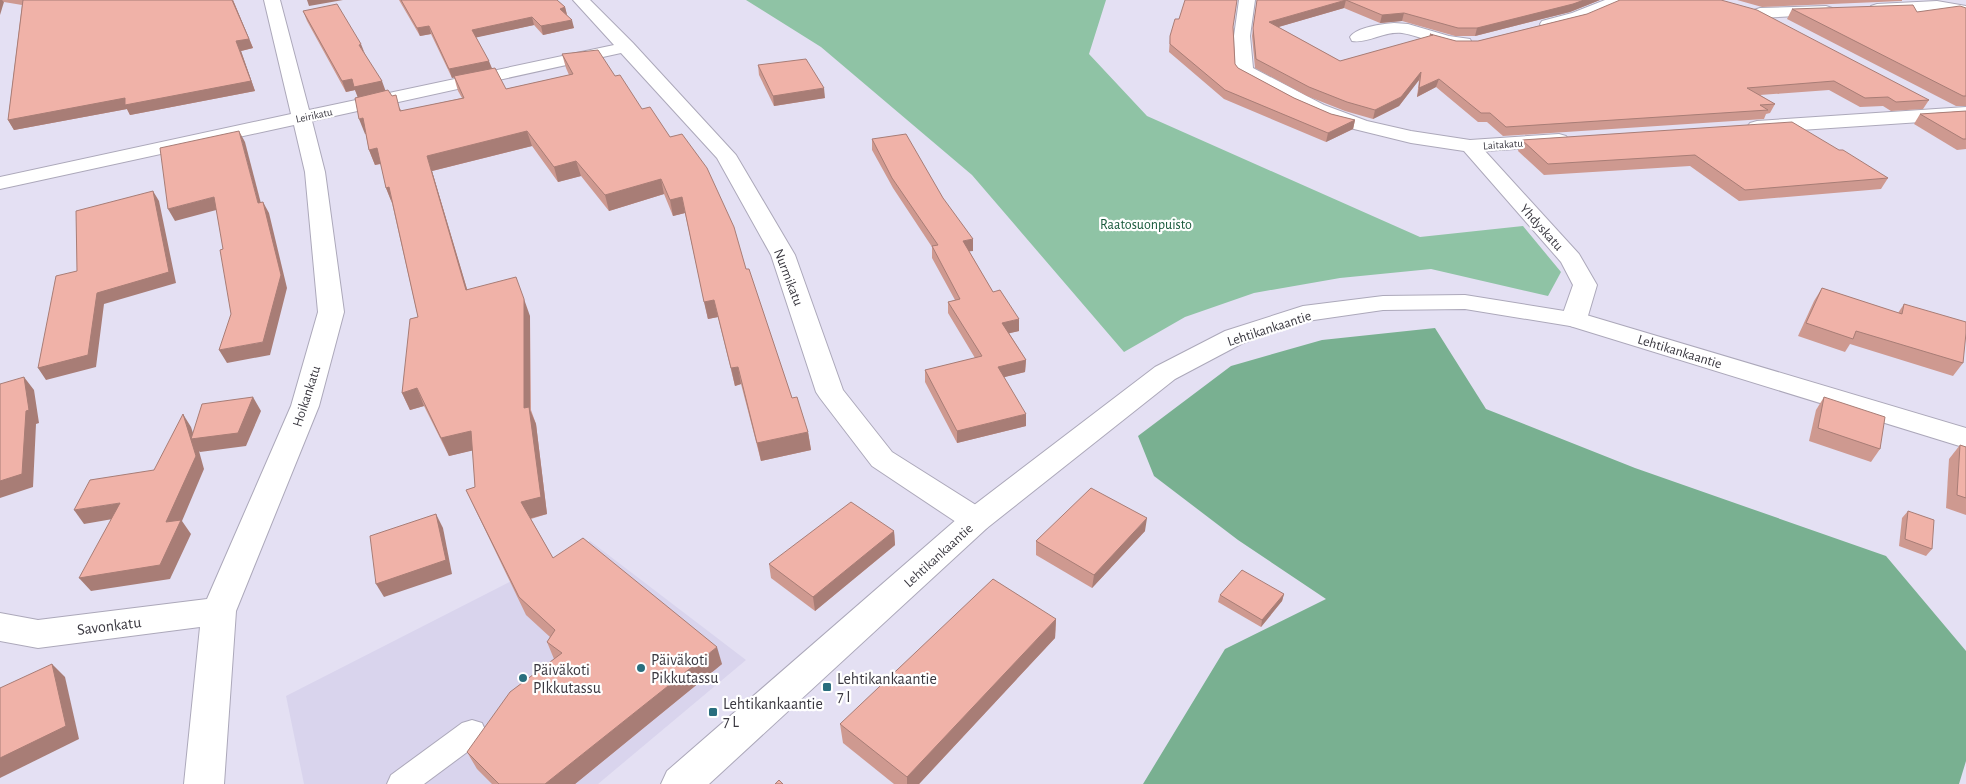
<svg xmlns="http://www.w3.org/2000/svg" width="1966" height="784" font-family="'Alegreya Sans',sans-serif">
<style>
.built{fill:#d9d4ed}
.green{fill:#8fc3a5}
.forest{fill:#79b091}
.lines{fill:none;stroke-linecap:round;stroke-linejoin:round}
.service-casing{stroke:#aca8ba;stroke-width:2}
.minor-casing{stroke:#aca8ba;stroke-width:2}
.tertiary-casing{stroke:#aca8ba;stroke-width:2}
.service{fill:#fff;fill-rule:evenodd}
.minor{fill:#fff;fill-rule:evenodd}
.tertiary{fill:#fff;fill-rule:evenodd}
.wall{fill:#ce9990}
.shaded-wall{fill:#a87d76}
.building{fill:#f0b2a8;stroke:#a87d76}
.poi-dot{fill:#296e7e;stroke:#fff;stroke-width:2}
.labels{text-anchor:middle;stroke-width:4.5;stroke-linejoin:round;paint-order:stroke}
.far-street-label{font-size:11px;fill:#3a3840;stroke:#fff}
.park-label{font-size:14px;fill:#18593b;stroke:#fff}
.street-label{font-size:14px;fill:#3a3840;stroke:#fff}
.near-street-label{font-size:16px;fill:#3a3840;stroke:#fff}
.near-poi-label{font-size:16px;fill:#3a3840;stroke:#fff;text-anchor:start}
</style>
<rect width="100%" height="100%" fill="#e4e0f3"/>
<polygon class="built" points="590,541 746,660 598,784 304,784 286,696"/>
<polygon class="green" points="746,0 1106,0 1089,54 1147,116 1420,237 1523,226 1561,272 1548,296 1431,269 1340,278 1254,293 1185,317 1124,352 972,175 821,47"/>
<polygon class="forest" points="1435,328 1486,409 1635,468 1886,556 1966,651 1966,761 1959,784 1143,784 1225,649 1326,599 1238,540 1154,476 1138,436 1231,366 1322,340"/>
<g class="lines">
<defs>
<polygon id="service" points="472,720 482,723 486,732 482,741 424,784 387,784 391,775 462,723"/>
<g id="minor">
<polygon points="264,0 280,0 309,110 614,45 573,0 590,0 633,43 736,155 795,255 843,390 892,452 987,512 992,520 987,528 976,532 965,528 872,466 820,398 816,392 771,255 717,158 621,53 312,121 325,172 344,312 319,406 236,611 224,784 184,784 200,627 38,648 0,641 0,613 38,620 207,599 291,406 318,312 305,172 294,125 0,189 0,177 291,114"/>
<polygon points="1239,0 1255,0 1250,36 1253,68 1324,105 1367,121 1411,131 1470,140 1559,134 1566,136 1569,140 1566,144 1559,146 1485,151 1579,254 1597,285 1587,319 1583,324 1574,327 1565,324 1561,319 1573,285 1561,262 1464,151 1411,143 1354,129 1310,113 1238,75 1235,71 1234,36"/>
<polygon points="1605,0 1627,0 1624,3 1583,20 1548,29 1542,27 1540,24 1542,21 1572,13"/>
<polygon points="1937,1 1966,6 1966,16 1937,11 1877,14 1871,12 1869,9 1871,6 1877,4"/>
<polygon points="1826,6 1832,8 1834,11 1832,14 1760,18 1754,16 1752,13 1754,10 1760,8"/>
<path d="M1394,23L1408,24L1449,36L1470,39L1472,43L1470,47C1447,52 1424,36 1402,33C1384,31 1367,44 1352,41L1350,37C1357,27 1382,24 1394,23Z"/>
<polygon points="1966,107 1966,119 1757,133 1750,131 1747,127 1750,123 1757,121"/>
</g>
<polygon id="tertiary" points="1465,295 1583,314 1966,428 1966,448 1570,326 1465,309 1383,310 1307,321 1243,343 1175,379 987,528 709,784 661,784 667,771 965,512 1155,367 1225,331 1303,306 1383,296"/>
</defs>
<use href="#service" class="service-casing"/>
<use href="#minor" class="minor-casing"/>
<use href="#tertiary" class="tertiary-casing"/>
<use href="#service" class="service"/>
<use href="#minor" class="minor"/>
<use href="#tertiary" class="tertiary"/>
</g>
<g class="wall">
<polygon points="0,0 233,0 253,48 241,51 255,91 130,115 127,109 14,130 8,120 22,5 4,2"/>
<polygon points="399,0 557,0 565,7 567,15 574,28 543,35 534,25 476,37 492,68 506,89 569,75 566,68 562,54 615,76 746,269 792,398 808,432 811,450 761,461 741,384 735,386 718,317 708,319 685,213 673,216 664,194 609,211 581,176 558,182 532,146 432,171 467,289 530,316 531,410 536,424 547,514 531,519 553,558 722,664 575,784 492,784 477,769 467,752 554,659 547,642 550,637 526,615 474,507 466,490 475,487 473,450 449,456 424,406 410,410 402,393 418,317 392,203 386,188 381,164 375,165 369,150 358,97 355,90 346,92 307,21 303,11 365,54 385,91 402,111 462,98 458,91 454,77 452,78 431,34 420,36"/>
<polygon points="1257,0 1600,0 1570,12 1475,36 1455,36 1402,21 1380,23 1344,8 1278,27 1340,61 1429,37 1430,34 1456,41 1478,41 1587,14 1929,100 1923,109 1891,111 1883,106 1860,107 1829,90 1760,95 1775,104 1770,113 1766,114 1764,119 1503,136 1487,122 1478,122 1436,87 1417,97 1419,80 1399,106 1373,119 1345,111 1307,96 1255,68 1252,36"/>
<polygon points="1737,0 1902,0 1902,1 1762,7"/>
<polygon points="1966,8 1966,106 1956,106 1787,19 1792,9 1917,12"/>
<polygon points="1179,19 1233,27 1235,64 1238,68 1294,98 1331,114 1355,120 1353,129 1326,142 1224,99 1169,52 1170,36"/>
<polygon points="758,65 825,98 774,106 759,75"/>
<polygon points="1966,111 1966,149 1957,150 1914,124 1920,114"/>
<polygon points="872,139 973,251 969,251 993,292 1019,331 1009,333 1026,360 1025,372 1004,377 1026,426 957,443 925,382 925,370 975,358 948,313 948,302 955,300 932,258 932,247 893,188 872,150"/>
<polygon points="1522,140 1839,150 1888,178 1881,189 1739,201 1690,166 1544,175 1518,151"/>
<polygon points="1822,288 1898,313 1904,304 1963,363 1953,376 1850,344 1845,352 1798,336 1814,301"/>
<polygon points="1824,397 1880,449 1871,462 1809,441 1816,410"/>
<polygon points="1960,445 1966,447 1966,515 1946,508 1949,459"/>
<polygon points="1908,511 1932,549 1926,556 1899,546 1902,518"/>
<polygon points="894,531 895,545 815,611 771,578 769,564"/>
<polygon points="1145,531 1092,588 1036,555 1036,541"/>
<polygon points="1284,594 1282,601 1261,627 1218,602 1220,595"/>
<polygon points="1056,619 1055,638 919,784 894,784 843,743 840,724"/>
</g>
<g class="shaded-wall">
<polygon points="0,0 2,0 4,2 0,15"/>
<polygon points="233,0 253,48 241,51 255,91 130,115 127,109 14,130 8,120 236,41"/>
<polygon points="307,0 343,0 309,6"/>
<polygon points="1346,0 1344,8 1268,30 1269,22"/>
<polygon points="1584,0 1600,0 1570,12 1475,36 1477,28"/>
<polygon points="565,7 567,15 560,9"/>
<polygon points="1404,13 1402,21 1380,23 1382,15"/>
<polygon points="532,17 534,25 474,38 472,30"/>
<polygon points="572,20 574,28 543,35 541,26"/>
<polygon points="429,26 431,34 420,36 417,28"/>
<polygon points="361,44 365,54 359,45"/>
<polygon points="489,61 492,69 452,78 449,69"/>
<polygon points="1421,72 1419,80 1399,106 1373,119 1375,110"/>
<polygon points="352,79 382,81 386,92 358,98 355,90 346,92 342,81"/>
<polygon points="1439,79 1436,87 1417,97 1419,88"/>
<polygon points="824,88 825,98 774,106 773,96"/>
<polygon points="363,118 369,133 365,134 359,119"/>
<polygon points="1355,120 1353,129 1326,142 1328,133"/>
<polygon points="239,131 245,142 264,215 258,203"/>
<polygon points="527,131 532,146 432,171 472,306 466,290 427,156"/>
<polygon points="377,148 383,163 375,165 369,150"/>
<polygon points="576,161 581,176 558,182 554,167"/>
<polygon points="661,179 664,194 609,211 605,195"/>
<polygon points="389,187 392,203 386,188"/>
<polygon points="153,191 159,201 176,283 104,304 96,367 46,380 38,368 97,293"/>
<polygon points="214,197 220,209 175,221 168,209"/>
<polygon points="682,197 685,213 673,216 670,200"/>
<polygon points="263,202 269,213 287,288 270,355 227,363 219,350 263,342"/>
<polygon points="973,239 973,251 964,252 963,241"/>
<polygon points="524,299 530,316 530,410 536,424 547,514 528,519 521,502 524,408"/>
<polygon points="714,300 718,317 708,319 704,302"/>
<polygon points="1019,319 1019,331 1002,335 1002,323"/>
<polygon points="1026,360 1025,372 997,379 998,367"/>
<polygon points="738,367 741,384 735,386 731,368"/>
<polygon points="24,377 34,390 39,423 36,424 33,487 0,498 0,481"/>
<polygon points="417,388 424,406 410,410 402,393"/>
<polygon points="253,397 261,411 246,446 200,452 199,451 204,469 182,521 191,534 170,579 91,591 79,578 166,522 183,414 191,427 195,439"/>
<polygon points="1026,414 1026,426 957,443 957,431"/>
<polygon points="471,431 479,449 449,456 441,438"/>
<polygon points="808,432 811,450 761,461 757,443"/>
<polygon points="120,503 130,516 84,524 74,510"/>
<polygon points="436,514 443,528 452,574 384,597 376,584"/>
<polygon points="1147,518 1145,531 1092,588 1094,575"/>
<polygon points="894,531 895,545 815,611 813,597"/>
<polygon points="1284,594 1282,601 1261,627 1262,620"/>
<polygon points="1056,619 1055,638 919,784 907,784 907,777"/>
<polygon points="717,647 722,664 575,784 545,784"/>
<polygon points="52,664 65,677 79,739 0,778 0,758"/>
</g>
<g class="building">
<polygon points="23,0 232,0 249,39 236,41 251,81 125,105 125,98 8,120"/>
<polygon points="401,0 557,0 565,7 560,9 572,20 541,26 532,17 472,30 489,61 449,69 429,26 417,28"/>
<polygon points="1185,0 1237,0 1233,27 1235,64 1238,68 1294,98 1331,114 1355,120 1328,133 1225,90 1170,44 1170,36 1175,19 1179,19"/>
<polygon points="1257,0 1584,0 1573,4 1477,28 1458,28 1404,13 1382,15 1346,0 1269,22 1340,61 1433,35 1430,34 1456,41 1478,41 1587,14 1620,0 1721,0 1757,10 1929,100 1896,102 1888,97 1865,98 1834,81 1747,88 1775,104 1760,105 1768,110 1506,127 1490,113 1481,113 1439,79 1419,88 1421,72 1401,97 1375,110 1347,102 1309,87 1256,59 1253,28"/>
<polygon points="337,4 361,44 359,45 382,81 354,87 352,79 342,81 303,11"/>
<polygon points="1913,5 1917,12 1960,6 1966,8 1966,96 1963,96 1792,9"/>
<polygon points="598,50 615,76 620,75 642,109 650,107 670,137 682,134 707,168 734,227 746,269 749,269 792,398 797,397 808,432 757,443 738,367 731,368 714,300 704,302 682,197 670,200 661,179 605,195 576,161 554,167 527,131 427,156 466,290 516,277 524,299 524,408 529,407 541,497 521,502 553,558 583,538 717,647 545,784 499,784 467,752 510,692 562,653 547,642 555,630 519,597 466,490 475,487 471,431 441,438 417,388 402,393 410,319 418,317 389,187 386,188 377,148 369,150 363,118 359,119 355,98 388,90 392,96 396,95 400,111 464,98 454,76 495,68 506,89 573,74 562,54"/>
<polygon points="806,59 824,88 773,96 758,65"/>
<polygon points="1966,111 1966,139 1963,139 1920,114"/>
<polygon points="1792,122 1839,150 1843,150 1888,178 1745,190 1695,155 1548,164 1522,140"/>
<polygon points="239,131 258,203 263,202 281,275 263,342 219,350 231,314 220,250 223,249 214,197 168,209 160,148"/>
<polygon points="906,134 943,198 973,239 963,241 993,292 1000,290 1019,319 1002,323 1026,360 998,367 1026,414 957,431 925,370 982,356 948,302 960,299 932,246 938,245 892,178 872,139"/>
<polygon points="153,191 169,272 97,293 88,355 38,368 56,276 77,271 76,211"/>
<polygon points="1822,288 1902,314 1904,304 1966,322 1966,333 1963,363 1856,331 1853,339 1806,323"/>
<polygon points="24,377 29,410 26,411 22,474 0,481 0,384"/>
<polygon points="253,397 238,433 191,439 202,404"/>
<polygon points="1824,397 1885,417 1880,449 1818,428"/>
<polygon points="183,414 196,456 166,522 181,520 160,565 79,578 120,503 74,510 90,480 154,470"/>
<polygon points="1960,445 1966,447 1966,498 1957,495"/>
<polygon points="1091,488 1147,518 1094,575 1036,541"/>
<polygon points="851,502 894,531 813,597 769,564"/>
<polygon points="1908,511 1934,520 1932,549 1905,539"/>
<polygon points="436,514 446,560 376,584 370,536"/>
<polygon points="1242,570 1284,594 1262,620 1220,595"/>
<polygon points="993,579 1056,619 907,777 840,724"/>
<polygon points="52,664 66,726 0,758 0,688"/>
<polygon points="779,780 783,784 775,784"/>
</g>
<g class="poi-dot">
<circle cx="641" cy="668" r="5"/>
<circle cx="523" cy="678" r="5"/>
<rect x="822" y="682" width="10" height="10" rx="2.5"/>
<rect x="708" y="707" width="10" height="10" rx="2.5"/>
</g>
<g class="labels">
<g class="far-street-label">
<text transform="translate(314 115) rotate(-12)" y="4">Leirikatu</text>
<text transform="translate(1503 144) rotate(-4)" y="4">Laitakatu</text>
</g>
<g class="park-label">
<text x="1146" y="229">Raatosuonpuisto</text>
</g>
<g class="street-label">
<text transform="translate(1542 227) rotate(48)" y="5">Yhdyskatu</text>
<text transform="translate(789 277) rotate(69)" y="5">Nurmikatu</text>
<text transform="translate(1269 328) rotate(-18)" y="5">Lehtikankaantie</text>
<text transform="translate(1680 351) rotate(17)" y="5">Lehtikankaantie</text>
<text transform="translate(306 396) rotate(-72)" y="5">Hoikankatu</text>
<text transform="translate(938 555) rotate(-42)" y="5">Lehtikankaantie</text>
</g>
<g class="near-street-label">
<text transform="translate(109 625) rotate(-7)" y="6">Savonkatu</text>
</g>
<g class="near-poi-label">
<text x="651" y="665">Päiväkoti<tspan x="651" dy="18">Pikkutassu</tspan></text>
<text x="533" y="675">Päiväkoti<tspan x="533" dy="18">PIkkutassu</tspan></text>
<text x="837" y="684">Lehtikankaantie<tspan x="837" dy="18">7 I</tspan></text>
<text x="723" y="709">Lehtikankaantie<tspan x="723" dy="18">7 L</tspan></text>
</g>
</g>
</svg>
